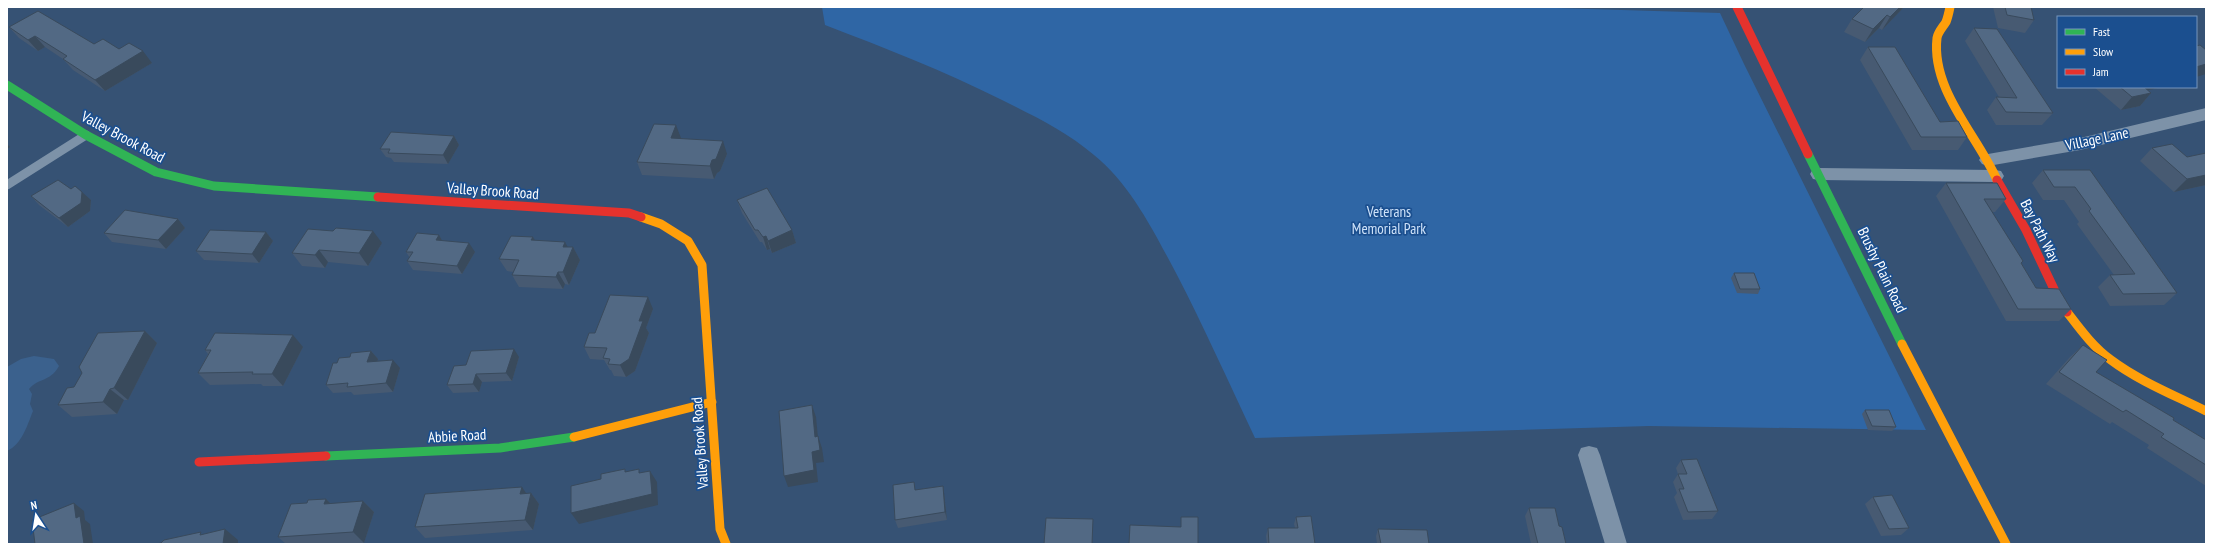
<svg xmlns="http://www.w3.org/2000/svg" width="2213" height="551" font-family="'PT Sans Narrow',sans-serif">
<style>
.green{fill:#2f66a5}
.water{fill:#3b618d}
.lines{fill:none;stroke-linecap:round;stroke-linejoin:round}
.lane{stroke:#7d92a8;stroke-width:9}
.street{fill:#7d92a8;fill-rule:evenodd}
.fast{stroke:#30b455;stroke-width:9}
.slow{stroke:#ff9f0a;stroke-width:9}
.jam{stroke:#e5322d;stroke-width:9}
.wall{fill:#475a72}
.shaded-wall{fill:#394a5c}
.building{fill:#526984;stroke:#394a5c}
.labels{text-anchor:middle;stroke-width:3.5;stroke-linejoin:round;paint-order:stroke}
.street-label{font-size:15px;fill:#fff;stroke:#1b4f8f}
.park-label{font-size:15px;fill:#cfe3fa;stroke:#1b4f8f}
</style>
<rect width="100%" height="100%" fill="#365274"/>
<path class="green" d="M822,7H1520L1720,13L1744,64L1926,430L1649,426L1255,438C1229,383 1204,327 1176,273C1154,232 1131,185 1094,155C1066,131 1034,116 1002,100C944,71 885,48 825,25Z"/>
<path class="water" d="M34,356L54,359L59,366C49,383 39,377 29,389L32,394L30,404L33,411C27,426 22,444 7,451V367L21,359Z"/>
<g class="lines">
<polyline class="lane" points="7,185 86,135"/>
<g class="street">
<polygon points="2206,108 2206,120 2080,150 1988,166 1982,164 1979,160 1982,156 1988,154 2080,138"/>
<polygon points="1819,168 1995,170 2001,171 2004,176 2001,181 1995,182 1819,180 1813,179 1810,174 1813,169"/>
<polygon points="1589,446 1597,448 1600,455 1627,544 1605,544 1578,455 1581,448"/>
</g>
<g class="fast">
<polyline points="7,85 86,135 156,172 214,186 378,197"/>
<polyline points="1808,154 1902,344"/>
<polyline points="326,456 500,448 574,437"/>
</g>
<g class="slow">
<path d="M1950,7C1949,12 1948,17 1946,22C1943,27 1938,32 1937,38C1931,90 1977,135 1997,180"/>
<polyline points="641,217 661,224 688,241 702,265 720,529 726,544"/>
<path d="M2067,312C2080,329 2093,347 2111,360C2139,381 2174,395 2206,411"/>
<polyline points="1902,344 2006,544"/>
<polyline points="574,437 712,402"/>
</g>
<g class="jam">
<polyline points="1737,7 1808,154"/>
<polyline points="1997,180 2026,230 2062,306 2067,312"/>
<polyline points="378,197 629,213 641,217"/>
<polyline points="199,462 326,456"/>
</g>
</g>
<g class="wall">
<polygon points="1904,7 1882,30 1879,28 1865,42 1844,32 1852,19"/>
<polygon points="1993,7 2031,7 2034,20 2025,33 1998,28"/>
<polygon points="9,27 119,49 152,63 105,91 73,70 63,59 45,47 38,51 19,38"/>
<polygon points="1974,28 2053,113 2042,125 1996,125 1987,110 1996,97 1999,97 1965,41"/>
<polygon points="1868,47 1940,122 1967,137 1958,150 1912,150 1860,60"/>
<polygon points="2094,87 2161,87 2148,90 2151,93 2140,106 2121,110"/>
<polygon points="454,136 459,145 448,164 394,162 391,158 386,157 380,149"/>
<polygon points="681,138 681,139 727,154 720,171 717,173 714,179 642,175 637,162"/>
<polygon points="2152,148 2187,157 2206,153 2206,185 2174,192 2140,161"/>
<polygon points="2043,170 2090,170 2177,293 2164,305 2110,306 2098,287 2110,275 2114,275 2077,224 2079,222 2064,200 2043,200 2032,183"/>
<polygon points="1946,183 2006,199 1995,212 1992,212 2036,288 2071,309 2059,321 2006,321 1936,196"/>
<polygon points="71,189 91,200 90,211 68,227 39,205 31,196"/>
<polygon points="737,200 792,230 796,243 772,253 770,249 767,250 762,242 760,242 742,213"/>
<polygon points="178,219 185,228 166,249 112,242 104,233"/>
<polygon points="308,229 382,243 368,266 328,262 325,268 302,266 292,253"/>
<polygon points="266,232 273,241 259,263 204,260 196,251"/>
<polygon points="439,235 442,241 475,252 462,274 413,270 407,261 410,258 406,252"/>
<polygon points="533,237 535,241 568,247 573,247 580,260 569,285 565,284 563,289 519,287 512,275 514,272 507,271 499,259"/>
<polygon points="1734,273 1760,289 1758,294 1737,293 1731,278"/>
<polygon points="653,309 646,328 649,333 635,371 626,377 614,376 611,370 610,370 604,360 590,359 584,347"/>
<polygon points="145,331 157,343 128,400 124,400 117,414 72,417 58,405 74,387"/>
<polygon points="2083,345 2096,372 2206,440 2206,486 2147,448 2149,445 2112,422 2110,424 2046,384 2070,357"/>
<polygon points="303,347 283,386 263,386 261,384 210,385 198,373 208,354 205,350"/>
<polygon points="371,351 378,359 377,361 400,368 393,392 354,395 351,392 333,393 326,385 350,357"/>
<polygon points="519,357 512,381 482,382 479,392 453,393 447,385 466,365"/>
<polygon points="1865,410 1896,427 1892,431 1868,430 1862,414"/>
<polygon points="1681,460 1718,511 1712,519 1683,520 1674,497 1677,493 1673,482 1678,474 1676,468"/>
<polygon points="943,486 944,493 947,520 898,528 895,520 916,490"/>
<polygon points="531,493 539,504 533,530 425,538 415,527"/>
<polygon points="1873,497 1909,528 1901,535 1881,536 1865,504"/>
<polygon points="326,499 331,504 363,501 374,512 364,543 346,544 286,544 278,537 307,503"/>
<polygon points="1529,508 1559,526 1566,544 1531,544 1525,516"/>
<polygon points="1296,517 1315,544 1267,544 1266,536 1268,528 1295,528 1294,524"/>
<polygon points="1378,529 1429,544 1377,544 1376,536"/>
</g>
<g class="shaded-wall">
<polygon points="1900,7 1904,7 1882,30 1890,17"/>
<polygon points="1887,15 1879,28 1865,42 1873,29"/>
<polygon points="35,36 45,47 38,51 28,40"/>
<polygon points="143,51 152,63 105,91 95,80"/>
<polygon points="2206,64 2206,74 2196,77 2196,67"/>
<polygon points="2134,87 2161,87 2129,95"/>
<polygon points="2151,93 2140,106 2121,110 2132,97"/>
<polygon points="676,125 681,138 676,151 671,138"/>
<polygon points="454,136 459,145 448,164 443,155"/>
<polygon points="723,141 727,154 720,171 717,173 714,179 710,166 712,160"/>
<polygon points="7,144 10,147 7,149"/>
<polygon points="2206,175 2206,185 2174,192 2187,179"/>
<polygon points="82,192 91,200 90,211 68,227 59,218"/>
<polygon points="178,219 185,228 166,249 158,240"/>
<polygon points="792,230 796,243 772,253 768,241"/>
<polygon points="373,231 382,243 368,266 359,253"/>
<polygon points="266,232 273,241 259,263 252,254"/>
<polygon points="439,235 444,244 436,240"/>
<polygon points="766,236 770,249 767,250 763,237"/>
<polygon points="533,237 540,249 531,240"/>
<polygon points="565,242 571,253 573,247 580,260 569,285 563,272 563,247"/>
<polygon points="469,243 475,252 462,274 457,266"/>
<polygon points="319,250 328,262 325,268 315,255"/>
<polygon points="558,272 565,284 563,289 556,277"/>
<polygon points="648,297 653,309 646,328 649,333 635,371 626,377 620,365 639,321"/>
<polygon points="145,331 157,343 128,400 114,388"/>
<polygon points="293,335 303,347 283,386 272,374"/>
<polygon points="514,349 519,357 512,381 506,373"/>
<polygon points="371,351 378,359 374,371 367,362"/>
<polygon points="393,360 400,368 393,392 386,383"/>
<polygon points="476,374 482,382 479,392 473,384"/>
<polygon points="110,389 124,400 117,414 103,402"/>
<polygon points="812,405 816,417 819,448 815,437"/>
<polygon points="818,436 822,448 824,462 816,463 818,482 788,487 784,476 812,452"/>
<polygon points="650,471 657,482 658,505 579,524 571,513"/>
<polygon points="943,486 944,493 947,520 945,512"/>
<polygon points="522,487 530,499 531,493 539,504 533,530 525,520 520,494"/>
<polygon points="326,499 337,510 324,504"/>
<polygon points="363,501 374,512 364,543 353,532"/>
<polygon points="74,503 84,511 85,520 90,524 93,544 82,544 76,518"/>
<polygon points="225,529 238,540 238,544 223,544"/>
</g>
<g class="building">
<polygon points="1864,7 1900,7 1890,17 1887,15 1873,29 1852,19"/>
<polygon points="2005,7 2031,7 2034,20 2007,15"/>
<polygon points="38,11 94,44 103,39 119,49 129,43 143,51 95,80 63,59 67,56 35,36 28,40 9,27"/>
<polygon points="1974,28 1997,29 2053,113 2006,112 1996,97 2017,98"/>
<polygon points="2200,45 2206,50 2206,64 2196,67 2196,46"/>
<polygon points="1868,47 1895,47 1940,122 1958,121 1967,137 1921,137"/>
<polygon points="2120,87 2144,87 2151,93 2132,97"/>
<polygon points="654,124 676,125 671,138 723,141 716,159 712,160 710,166 637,162"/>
<polygon points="391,132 454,136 443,155 388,153 390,149 380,149"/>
<polygon points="2172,144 2187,157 2206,153 2206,175 2187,179 2152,148"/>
<polygon points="2043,170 2090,170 2177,293 2123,294 2110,275 2135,274 2089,211 2091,209 2075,187 2054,187"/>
<polygon points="58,180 71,189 75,186 82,192 81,203 59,218 31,196"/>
<polygon points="1946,183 1997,183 2006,199 1984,199 2023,261 2021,263 2036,288 2059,289 2071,309 2018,309"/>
<polygon points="767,188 792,230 768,241 766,236 763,237 758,230 755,230 737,200"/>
<polygon points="125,210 178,219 158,240 104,233"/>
<polygon points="336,228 373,231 359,253 319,250 315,255 292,253 308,229 333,231"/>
<polygon points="210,230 266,232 252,254 196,251"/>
<polygon points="417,233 439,235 436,240 469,243 457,266 407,261 413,252 406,252"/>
<polygon points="511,236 533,237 531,240 565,242 563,247 573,247 563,272 558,272 556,277 512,275 519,260 499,259"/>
<polygon points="1734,273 1754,273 1760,289 1740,289"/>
<polygon points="610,295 648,297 639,321 643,321 629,359 620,365 608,364 610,359 603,358 607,348 584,347 589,333 595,333"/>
<polygon points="145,331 114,388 110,389 103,402 58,405 67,388 74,387 82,373 79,367 98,333"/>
<polygon points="215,333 293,335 272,374 252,374 253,372 198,373 211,350 205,350"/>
<polygon points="2083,345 2107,360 2096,372 2174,418 2173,420 2206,440 2206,465 2161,437 2164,434 2126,410 2123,412 2059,372"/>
<polygon points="514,349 506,373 476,374 473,384 447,385 454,366 466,365 471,351"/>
<polygon points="371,351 367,362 393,360 386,383 347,387 348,383 326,385 333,363 337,363 339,358 350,357 351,353"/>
<polygon points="812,405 815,437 818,436 820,450 812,452 814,470 784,476 779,411"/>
<polygon points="1865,410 1889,410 1896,427 1872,426"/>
<polygon points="1697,459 1718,511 1688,512 1679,489 1684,489 1678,474 1687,474 1681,460"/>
<polygon points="625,469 625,472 639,469 639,473 650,471 652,494 571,513 571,486 601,479 601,474"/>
<polygon points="914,482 915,490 943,486 945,512 895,520 893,485"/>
<polygon points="522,487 520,494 531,493 525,520 415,527 425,494"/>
<polygon points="1892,495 1909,528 1889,529 1873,497"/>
<polygon points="326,499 324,504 363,501 353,532 278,537 291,504 307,503 308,500"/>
<polygon points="74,503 76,518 80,516 84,544 35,544 32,520"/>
<polygon points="1529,508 1555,508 1559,526 1562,527 1566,544 1538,544"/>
<polygon points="1311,516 1315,544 1269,544 1268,528 1298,528 1296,517"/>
<polygon points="1181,517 1198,517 1198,544 1129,544 1130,525 1181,527"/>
<polygon points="1046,518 1093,519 1092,544 1044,544"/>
<polygon points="225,529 223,544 156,544 161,543 164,540 201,532 200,535"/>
<polygon points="1378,529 1427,530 1429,544 1381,544"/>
</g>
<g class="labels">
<g class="street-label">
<text transform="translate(123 137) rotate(28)" y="5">Valley Brook Road</text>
<text transform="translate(2097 139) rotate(-12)" y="5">Village Lane</text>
<text transform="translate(493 191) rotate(4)" y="5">Valley Brook Road</text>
<text transform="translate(2040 231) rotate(63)" y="5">Bay Path Way</text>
<text transform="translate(1882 270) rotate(64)" y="5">Brushy Plain Road</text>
<text transform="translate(457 436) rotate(-3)" y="5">Abbie Road</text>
<text transform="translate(700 443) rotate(-94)" y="5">Valley Brook Road</text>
</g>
<g class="park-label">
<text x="1389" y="217">Veterans<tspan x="1389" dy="17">Memorial Park</tspan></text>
</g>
</g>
<rect width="2213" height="551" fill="none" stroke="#ffffff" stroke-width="16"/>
<rect x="2057" y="16" width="140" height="72" fill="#1b4f8f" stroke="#7695bc"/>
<rect x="2065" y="29" width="20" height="6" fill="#30b455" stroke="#7695bc"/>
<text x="2093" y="36" font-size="12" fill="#ffffff">Fast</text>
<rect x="2065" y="49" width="20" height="6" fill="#ff9f0a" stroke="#7695bc"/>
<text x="2093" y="56" font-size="12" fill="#ffffff">Slow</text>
<rect x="2065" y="69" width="20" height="6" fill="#e5322d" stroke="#7695bc"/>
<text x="2093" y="76" font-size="12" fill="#ffffff">Jam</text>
<g transform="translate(36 515) rotate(348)" stroke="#1b4f8f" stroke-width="3" paint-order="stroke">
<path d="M0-3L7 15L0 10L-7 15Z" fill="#ffffff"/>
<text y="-6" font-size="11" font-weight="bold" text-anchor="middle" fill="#ffffff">N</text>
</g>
</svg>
